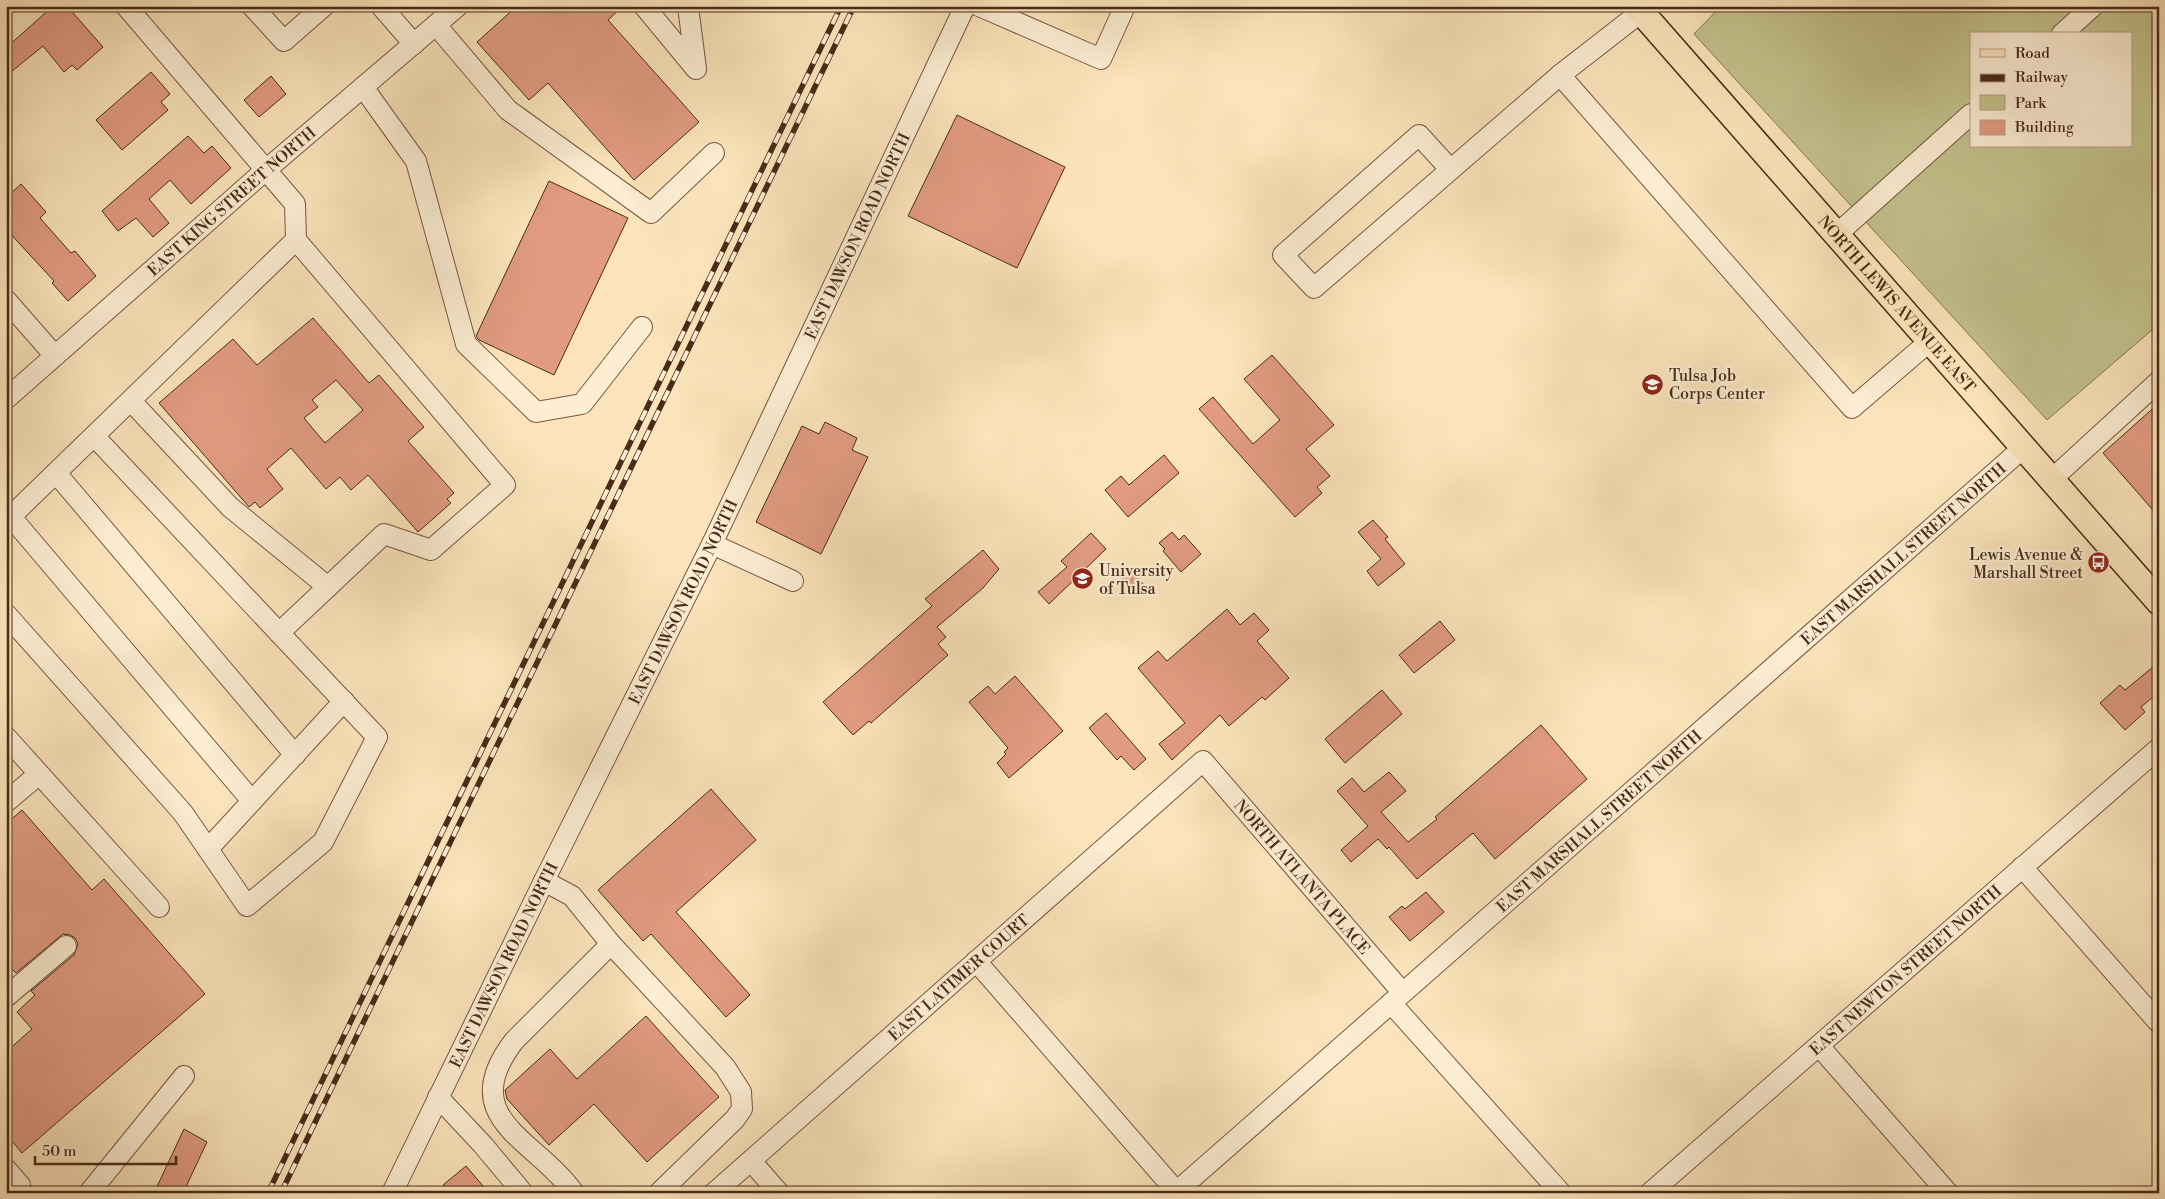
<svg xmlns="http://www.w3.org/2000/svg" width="2165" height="1199" font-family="'Libre Bodoni',serif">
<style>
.green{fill:#c3c28d;stroke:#867652;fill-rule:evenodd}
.building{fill:#e19b82;stroke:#482b18;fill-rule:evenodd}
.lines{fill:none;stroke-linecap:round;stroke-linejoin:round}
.minor-casing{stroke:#755941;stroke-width:22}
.major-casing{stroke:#482b18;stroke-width:28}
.minor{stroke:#fcedd3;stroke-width:20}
.major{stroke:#fbe4bb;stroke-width:25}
.rail-casing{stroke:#482b18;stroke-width:5.5}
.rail{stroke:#fcedd3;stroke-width:4;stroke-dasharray:11;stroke-linecap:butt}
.labels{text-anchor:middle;stroke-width:4.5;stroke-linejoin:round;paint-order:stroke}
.street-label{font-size:16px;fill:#482b18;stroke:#fcedd3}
.poi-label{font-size:16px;fill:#482b18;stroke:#fcedd3;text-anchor:start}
</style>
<rect width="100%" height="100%" fill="#fbe4bb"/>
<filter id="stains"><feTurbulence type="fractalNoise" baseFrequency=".004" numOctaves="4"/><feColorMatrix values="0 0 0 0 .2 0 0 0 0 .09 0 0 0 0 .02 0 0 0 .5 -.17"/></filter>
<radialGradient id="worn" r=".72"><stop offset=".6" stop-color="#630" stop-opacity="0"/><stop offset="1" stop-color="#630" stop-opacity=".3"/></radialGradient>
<path class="green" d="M1721,6H2159V324L2047,420L1694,34ZM1971,34H2131V146H1971Z"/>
<g class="building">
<polygon points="53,6 67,6 103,47 77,70 72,65 64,72 43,46 6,76 6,48"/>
<polygon points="517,6 623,6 608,20 699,122 634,180 548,83 529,100 477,42"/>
<polygon points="151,72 170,94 161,102 168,110 122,150 96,120"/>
<polygon points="271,76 286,94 259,117 244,100"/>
<polygon points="957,115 1065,167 1017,268 908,216"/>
<polygon points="188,136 204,153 212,146 231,168 191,204 170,180 149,199 169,223 153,237 136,218 118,231 102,211"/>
<polygon points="549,181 628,218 554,375 479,340 476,336"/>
<polygon points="21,184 46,212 40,218 71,253 75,251 96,276 68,301 52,283 54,281 6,229 6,198"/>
<path d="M313,318L369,383L379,375L424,427L408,441L454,493L447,499L451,503L418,532L368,475L351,490L340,477L326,489L291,448L267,469L283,489L260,508L255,502L249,507L159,403L233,339L257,365ZM336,380L363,410L325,443L304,418L318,407L312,400Z"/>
<polygon points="1272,355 1334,425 1306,449 1330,476 1317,487 1322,493 1295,517 1199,409 1213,397 1253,444 1280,420 1244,379"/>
<polygon points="2159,403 2159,517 2103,453"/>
<polygon points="825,422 857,438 852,450 868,457 821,554 756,522 802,426 819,434"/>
<polygon points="1164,455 1179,473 1128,517 1105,490 1121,476 1129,485"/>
<polygon points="1373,520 1388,537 1385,539 1405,564 1378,586 1367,571 1381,559 1358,532"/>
<polygon points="1172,532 1179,540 1184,535 1201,554 1181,572 1163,551 1165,549 1159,543"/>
<polygon points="1091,533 1106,549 1049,604 1038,592 1067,567 1061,561"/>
<polygon points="983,550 999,569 983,588 937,627 946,637 938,644 948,655 871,723 869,721 853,735 823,702 932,606 925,599"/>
<polygon points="1132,572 1143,584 1129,596 1117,583"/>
<polygon points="1227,609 1240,625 1254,613 1269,630 1257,641 1289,678 1265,700 1262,697 1229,726 1220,715 1172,760 1159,744 1185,723 1138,668 1158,651 1167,661"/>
<polygon points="1440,621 1455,640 1414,673 1399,655"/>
<polygon points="2159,662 2159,692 2141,707 2145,712 2125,730 2100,703 2120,685 2125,690"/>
<polygon points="1015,676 1063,731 1009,778 997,763 1006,754 1004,752 1008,748 969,702 988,686 995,694"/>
<polygon points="1382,690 1402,714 1345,763 1325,739"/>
<polygon points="1106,713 1146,759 1134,770 1121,756 1117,760 1089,728"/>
<polygon points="1541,725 1587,779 1495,859 1473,833 1417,879 1389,847 1387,849 1378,839 1351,862 1341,850 1368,826 1337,791 1352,778 1364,792 1389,772 1406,791 1381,812 1408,842 1437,819 1435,817"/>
<polygon points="711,789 756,840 676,912 750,995 726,1017 651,934 643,941 598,890"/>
<polygon points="22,810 92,890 104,879 205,994 22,1153 6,1134 6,1052 32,1029 17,1012 35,995 31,991 74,955 78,944 75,938 70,935 63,934 16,973 6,963 6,824"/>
<polygon points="1426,892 1444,912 1410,941 1389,917 1402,906 1405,909"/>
<polygon points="646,1016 719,1097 647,1162 594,1104 549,1145 507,1099 505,1090 550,1049 577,1079"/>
<polygon points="184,1129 207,1142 183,1193 154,1193"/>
<polygon points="466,1166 489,1193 450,1193 443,1185"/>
</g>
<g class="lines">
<defs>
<g id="minor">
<polyline points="126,6 295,204 296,240 505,485 431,550 384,534 279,633"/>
<polyline points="252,6 284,41 324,6"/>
<polyline points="381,6 414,44"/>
<polyline points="644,6 696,69 688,6"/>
<polyline points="979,6 1101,59 1125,6"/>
<polyline points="1641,12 1560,75 1852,408 1930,341"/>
<polyline points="436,25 508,110 651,213 714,153"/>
<polyline points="2062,34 2093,6"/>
<polyline points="363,87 416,161 466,344 536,412 582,404 642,327"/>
<polyline points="1450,169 1419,135 1283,255 1314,288 1560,75"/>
<polyline points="1836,235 1971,114"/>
<polyline points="6,300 55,356"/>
<path id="s1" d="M6,399L267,169L458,6"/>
<polyline points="131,401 230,507 328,587"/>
<polyline points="56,473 295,755"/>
<polyline points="2051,480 2159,381"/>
<polyline points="11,517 252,801"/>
<polyline points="6,521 296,240"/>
<polyline points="712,544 793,581"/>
<polyline points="6,614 183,813 247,906 323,842 377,737 94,436"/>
<polyline points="6,737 159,907"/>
<polyline points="6,802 39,774"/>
<polyline points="208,849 344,701"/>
<polyline points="2022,867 2159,1023"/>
<polyline points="544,881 572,896 611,944 725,1067 741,1092 742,1109 735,1119 659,1193"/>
<polyline points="976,961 1176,1191"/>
<polyline points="6,997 66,946"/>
<polyline points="1391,1003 1561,1193"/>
<polyline points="1819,1046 1948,1193"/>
<polyline points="438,1097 483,1145 523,1193"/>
<polyline points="751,1161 779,1193"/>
<polyline points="6,1169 20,1185 10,1193"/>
<polyline points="89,1193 184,1076"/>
<path id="s2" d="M392,1193L544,881L712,544L965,6"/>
<path d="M574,1193C536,1139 454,1119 514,1041L611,944"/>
<path id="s3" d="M714,1193L1203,761L1402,992"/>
<path id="s4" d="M1175,1193L2023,448"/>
<path id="s5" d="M1650,1193L2159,748"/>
</g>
<g id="major">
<path id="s6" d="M1636,6L2159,602"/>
</g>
</defs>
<use href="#minor" class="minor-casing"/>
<use href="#major" class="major-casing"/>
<use href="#minor" class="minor"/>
<use href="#major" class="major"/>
<defs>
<g id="rail">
<polyline points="268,1193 841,6"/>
<polyline points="281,1193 854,6"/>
</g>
</defs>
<use href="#rail" class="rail-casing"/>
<use href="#rail" class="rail"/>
</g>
<defs>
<symbol id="university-disc" viewBox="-11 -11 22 22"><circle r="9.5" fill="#8f2418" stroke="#fcedd3"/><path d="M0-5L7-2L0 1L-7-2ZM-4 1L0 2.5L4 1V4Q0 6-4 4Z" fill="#fff"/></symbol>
<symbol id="bus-disc" viewBox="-11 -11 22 22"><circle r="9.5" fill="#8f2418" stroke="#fcedd3"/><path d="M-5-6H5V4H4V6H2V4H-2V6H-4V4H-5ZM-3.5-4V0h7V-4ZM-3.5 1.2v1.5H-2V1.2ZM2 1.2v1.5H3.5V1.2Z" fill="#fff"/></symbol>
</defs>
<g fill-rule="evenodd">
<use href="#university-disc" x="1640" y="372" width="25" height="25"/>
<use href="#bus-disc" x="2086" y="550" width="25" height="25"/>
<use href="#university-disc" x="1070" y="566" width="25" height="25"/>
</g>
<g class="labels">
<g class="street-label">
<text dy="6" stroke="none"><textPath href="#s1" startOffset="300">EAST KING STREET NORTH</textPath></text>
<text dy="6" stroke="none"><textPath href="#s2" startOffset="1064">EAST DAWSON ROAD NORTH</textPath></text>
<text dy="6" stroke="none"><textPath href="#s6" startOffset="396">NORTH LEWIS AVENUE EAST</textPath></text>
<text dy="6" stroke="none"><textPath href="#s4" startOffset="969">EAST MARSHALL STREET NORTH</textPath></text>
<text dy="6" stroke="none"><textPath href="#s2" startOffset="659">EAST DAWSON ROAD NORTH</textPath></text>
<text dy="6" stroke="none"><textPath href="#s4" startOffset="564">EAST MARSHALL STREET NORTH</textPath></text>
<text dy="6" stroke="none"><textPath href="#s3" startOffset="805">NORTH ATLANTA PLACE</textPath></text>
<text dy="6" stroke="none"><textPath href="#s2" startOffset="254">EAST DAWSON ROAD NORTH</textPath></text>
<text dy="6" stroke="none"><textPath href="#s5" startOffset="339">EAST NEWTON STREET NORTH</textPath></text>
<text dy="6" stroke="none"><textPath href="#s3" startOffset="326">EAST LATIMER COURT</textPath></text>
</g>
<g class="poi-label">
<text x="1669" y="381">Tulsa Job<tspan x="1669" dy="18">Corps Center</tspan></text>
<text x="2083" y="560" text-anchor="end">Lewis Avenue &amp;<tspan x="2083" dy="18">Marshall Street</tspan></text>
<text x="1099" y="576">University<tspan x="1099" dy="18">of Tulsa</tspan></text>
</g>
</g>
<rect width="2165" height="1199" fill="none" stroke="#fbe4bb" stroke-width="25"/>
<rect x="8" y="8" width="2150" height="1184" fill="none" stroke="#482b18" stroke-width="2.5"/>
<rect x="12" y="12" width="2140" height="1174" fill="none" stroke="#482b18"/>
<rect x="1970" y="32" width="162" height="115" fill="#fcedd3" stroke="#b49f88"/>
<rect x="1980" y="49" width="25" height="8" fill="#fbe4bb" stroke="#b49f88"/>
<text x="2015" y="58" font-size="15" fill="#482b18">Road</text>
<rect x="1980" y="74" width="25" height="8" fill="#482b18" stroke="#b49f88"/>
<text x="2015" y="82" font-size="15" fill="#482b18">Railway</text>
<rect x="1980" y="95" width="25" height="15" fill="#c3c28d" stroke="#b49f88"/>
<text x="2015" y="108" font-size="15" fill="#482b18">Park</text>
<rect x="1980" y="120" width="25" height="15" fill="#e19b82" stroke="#b49f88"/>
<text x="2015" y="132" font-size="15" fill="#482b18">Building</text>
<path d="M35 1156v8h141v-8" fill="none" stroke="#482b18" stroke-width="2.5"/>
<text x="42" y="1156" font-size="15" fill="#482b18" stroke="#fcedd3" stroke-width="4" paint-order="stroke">50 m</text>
<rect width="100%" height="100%" filter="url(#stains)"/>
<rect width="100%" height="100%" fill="url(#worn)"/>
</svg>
